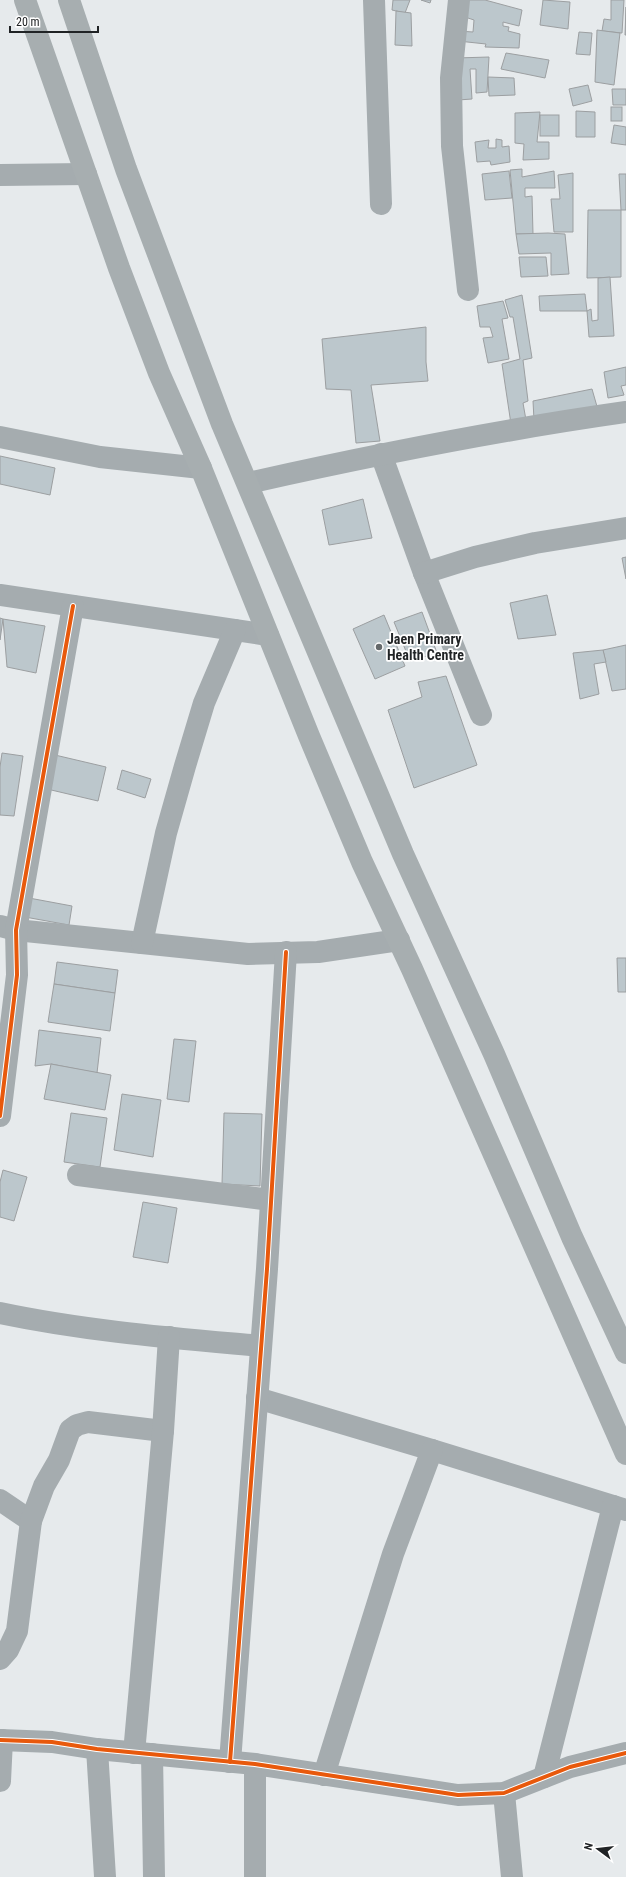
<svg xmlns="http://www.w3.org/2000/svg" width="626" height="1877" font-family="'Roboto Condensed',sans-serif">
<style>
.building{fill:#bcc7cc;stroke:#9c9fa1}
.lines{fill:none;stroke-linecap:round;stroke-linejoin:round}
.minor{stroke:#a5acaf;stroke-width:22}
.primary{stroke:#a7aeb0;stroke-width:22}
.cycleway-casing{stroke:#fff;stroke-width:6}
.cycleway{stroke:#e8590c;stroke-width:4}
.poi-dot{fill:#65696b;stroke:#fff;stroke-width:1.5}
.labels{text-anchor:middle;stroke-width:3.5;stroke-linejoin:round;paint-order:stroke}
.poi-label{font-size:14px;font-weight:bold;fill:#202325;stroke:#fff;text-anchor:start}
</style>
<rect width="100%" height="100%" fill="#e6eaec"/>
<g class="building">
<polygon points="393,0 410,0 405,13 392,10"/>
<polygon points="421,0 431,0 430,3"/>
<polygon points="462,0 485,0 522,10 519,26 503,22 503,26 509,27 508,31 520,34 519,48 485,47 486,44 458,41 458,31 473,32 474,20 459,15"/>
<polygon points="543,0 570,2 568,29 540,25"/>
<polygon points="611,0 624,0 622,33 602,31 604,19 611,20"/>
<polygon points="626,7 626,35 625,35"/>
<polygon points="396,11 411,13 412,46 395,45"/>
<polygon points="597,30 620,33 614,85 595,82"/>
<polygon points="579,32 592,33 590,55 576,54"/>
<polygon points="506,53 549,60 545,78 501,69"/>
<polygon points="489,57 487,92 476,93 476,69 470,69 472,99 458,100 456,58"/>
<polygon points="488,77 514,78 515,95 489,96"/>
<polygon points="588,85 592,101 573,106 569,89"/>
<polygon points="612,89 626,89 626,105 613,105"/>
<rect x="611" y="107" width="11" height="14"/>
<polygon points="576,111 595,112 595,137 576,137"/>
<polygon points="540,112 537,142 549,142 549,159 523,160 524,144 515,143 515,113"/>
<rect x="540" y="115" width="19" height="21"/>
<polygon points="614,125 626,127 626,145 611,143"/>
<polygon points="496,139 502,140 502,147 509,146 510,162 491,165 490,161 477,162 475,142 489,140 488,148 496,148"/>
<polygon points="522,169 522,177 554,171 555,188 525,188 525,197 532,196 533,234 516,234 510,170"/>
<polygon points="509,171 512,198 485,200 482,174"/>
<polygon points="573,173 573,232 554,232 551,199 560,199 558,175"/>
<polygon points="619,174 626,174 626,210 621,210"/>
<polygon points="588,210 621,210 621,277 587,278"/>
<polygon points="548,233 565,234 569,274 551,275 551,253 519,254 516,234"/>
<polygon points="519,257 546,257 548,276 521,277"/>
<polygon points="610,277 614,336 589,337 587,311 591,309 592,321 598,320 598,278"/>
<polygon points="585,294 587,311 540,311 539,296"/>
<polygon points="522,295 532,358 523,360 528,401 523,403 526,420 511,424 502,364 520,359 513,317 510,317 505,300"/>
<polygon points="503,301 508,318 502,319 509,359 488,363 483,338 493,337 490,327 480,327 477,306"/>
<polygon points="426,327 426,362 428,381 371,385 380,441 356,443 351,390 326,389 322,339"/>
<polygon points="626,367 626,385 621,386 624,395 608,398 604,372"/>
<polygon points="592,389 598,410 534,420 533,401"/>
<polygon points="0,456 55,468 50,495 0,484"/>
<polygon points="363,499 372,538 329,545 322,510"/>
<polygon points="626,557 626,579 622,558"/>
<polygon points="547,595 556,635 518,639 510,603"/>
<polygon points="422,612 437,653 410,661 394,622"/>
<polygon points="384,615 405,666 375,679 353,629"/>
<polygon points="0,618 3,619 0,640"/>
<polygon points="3,619 45,626 36,673 7,667"/>
<polygon points="626,645 626,689 612,691 603,650"/>
<polygon points="603,650 606,662 594,664 599,694 580,699 573,653"/>
<polygon points="446,676 477,765 414,788 388,710 422,697 418,682"/>
<polygon points="2,753 23,756 14,816 0,815 0,767"/>
<polygon points="55,755 106,767 98,801 47,789"/>
<polygon points="122,770 151,779 145,798 117,789"/>
<polygon points="29,898 72,906 69,925 25,917"/>
<polygon points="617,958 626,958 626,992 618,992"/>
<polygon points="57,962 118,970 115,993 54,984"/>
<polygon points="54,984 115,993 110,1031 48,1022"/>
<polygon points="39,1030 101,1038 97,1073 51,1064 35,1066"/>
<polygon points="174,1039 196,1041 189,1102 167,1099"/>
<polygon points="51,1064 111,1075 105,1110 44,1099"/>
<polygon points="122,1094 161,1100 153,1157 114,1150"/>
<polygon points="71,1113 107,1118 100,1167 64,1162"/>
<polygon points="224,1113 262,1114 260,1186 222,1184"/>
<polygon points="3,1170 27,1177 14,1221 0,1217 0,1182"/>
<polygon points="143,1202 177,1208 168,1263 133,1257"/>
</g>
<g class="lines">
<g class="minor">
<polyline points="374,0 381,204"/>
<polyline points="459,0 451,78 452,146 468,290"/>
<polyline points="0,175 86,174"/>
<polyline points="0,437 100,457 201,468"/>
<polyline points="381,454 424,573 481,715"/>
<path d="M248,483C373,455 499,430 626,412"/>
<polyline points="424,573 475,557 535,543 626,528"/>
<polyline points="0,595 268,635"/>
<polyline points="0,926 16,930 248,954 318,952 399,940"/>
<polyline points="142,943 166,833 185,766 204,703 235,630"/>
<polyline points="0,1116 17,975 16,930 73,606"/>
<polyline points="78,1175 271,1200"/>
<path d="M0,1313C85,1331 174,1338 261,1346"/>
<polyline points="257,1398 432,1450 626,1510"/>
<polyline points="0,1500 31,1521"/>
<polyline points="0,1659 8,1650 17,1631 31,1521 44,1486 59,1460 70,1430 77,1425 88,1422 163,1431"/>
<polyline points="0,1740 52,1742 97,1749 255,1764 458,1795 504,1793 570,1767 626,1753"/>
<polyline points="97,1749 105,1877"/>
<polyline points="134,1753 163,1431 169,1337"/>
<polyline points="152,1754 154,1877"/>
<polyline points="230,1762 267,1269 286,952"/>
<polyline points="255,1764 255,1877"/>
<polyline points="324,1775 393,1554 432,1450"/>
<polyline points="544,1777 613,1506"/>
<polyline points="0,1781 2,1740"/>
<polyline points="504,1793 512,1877"/>
</g>
<g class="primary">
<polyline points="25,0 119,268 159,373 201,468 309,736 362,862 412,969 626,1454"/>
<polyline points="69,0 126,169 222,424 403,854 494,1054 572,1237 626,1353"/>
</g>
<defs>
<g id="cycleway">
<polyline points="0,1116 17,975 16,930 73,606"/>
<polyline points="0,1740 52,1742 97,1749 255,1764 458,1795 504,1793 570,1767 626,1753"/>
<polyline points="230,1762 267,1269 286,952"/>
</g>
</defs>
<use href="#cycleway" class="cycleway-casing"/>
<use href="#cycleway" class="cycleway"/>
</g>
<circle class="poi-dot" cx="379" cy="647" r="4"/>
<g class="labels">
<g class="poi-label">
<text x="387" y="644">Jaen Primary<tspan x="387" dy="16">Health Centre</tspan></text>
</g>
</g>
<g transform="translate(598 1849) rotate(285)" stroke="#ffffff" stroke-width="3" paint-order="stroke">
<path d="M0-3L7 15L0 10L-7 15Z" fill="#202325"/>
<text y="-6" font-size="11" font-weight="bold" text-anchor="middle" fill="#202325">N</text>
</g>
<path d="M10 26v6h88v-6" fill="none" stroke="#202325" stroke-width="2"/>
<text x="16" y="26" font-size="12" fill="#202325" stroke="#ffffff" stroke-width="3" paint-order="stroke">20 m</text>
</svg>
